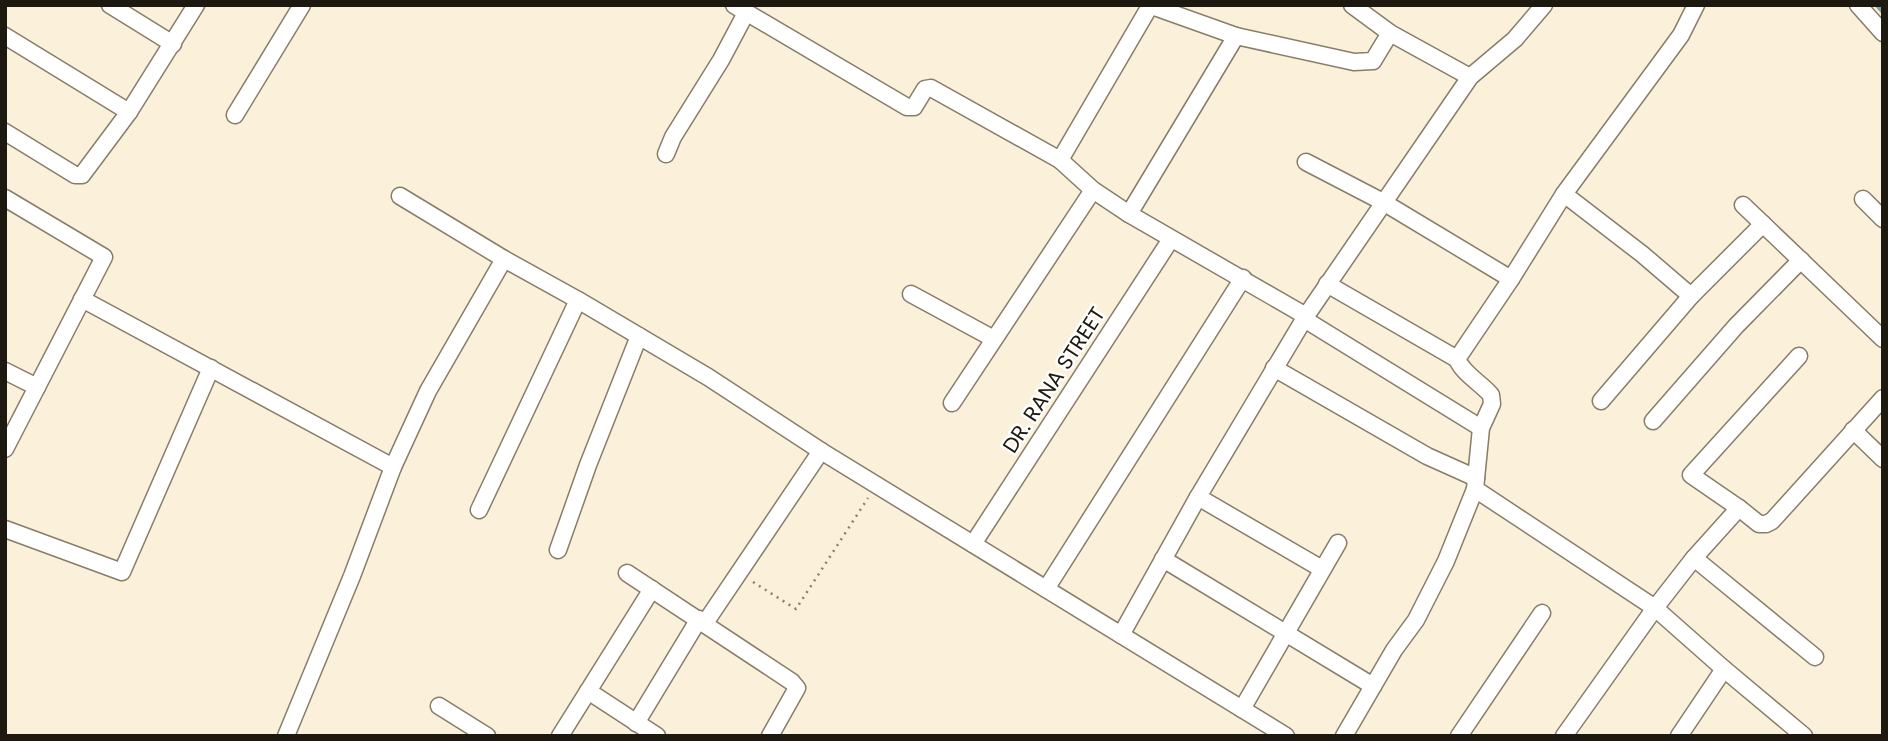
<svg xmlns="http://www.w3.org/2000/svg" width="1888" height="741" font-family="Poppins,sans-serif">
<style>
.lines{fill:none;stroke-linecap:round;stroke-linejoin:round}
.stream{stroke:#7fa4ac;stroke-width:4.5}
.minor-casing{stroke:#877d69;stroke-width:19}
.path{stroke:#867e70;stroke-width:2.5;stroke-dasharray:2 5;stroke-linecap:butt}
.minor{stroke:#fff;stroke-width:16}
.labels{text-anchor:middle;stroke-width:5;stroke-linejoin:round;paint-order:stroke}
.street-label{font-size:21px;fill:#1d1911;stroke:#fff}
</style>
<rect width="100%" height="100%" fill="#fbf0da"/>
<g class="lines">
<polyline class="stream" points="1877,5 1883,12"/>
<defs>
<g id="minor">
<polyline points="110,5 173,44"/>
<polyline points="734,5 907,107 914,107 925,89 931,88 1060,160 1093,190 1129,214 1306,316"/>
<polyline points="1149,5 1236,36 1354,62 1373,61 1390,33"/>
<polyline points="1352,5 1390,33 1470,77"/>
<polyline points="1858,5 1883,33"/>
<polyline points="5,36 129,112"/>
<polyline points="235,115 302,5"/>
<polyline points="5,132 75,175 82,175 129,112 196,5"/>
<polyline points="666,154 673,137 721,60 746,13"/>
<polyline points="1060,160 1150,6"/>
<polyline points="1306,162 1383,202 1511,279"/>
<polyline points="1564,194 1642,254 1691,296"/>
<polyline points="400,196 504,259 578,300 708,377 821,451 1286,736"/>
<polyline points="5,198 104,257 5,449"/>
<polyline points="1863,199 1883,219"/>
<polyline points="1743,205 1883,339"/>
<polyline points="1129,214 1236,36"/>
<polyline points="1327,284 1457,359"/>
<polyline points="911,294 994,339"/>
<polyline points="82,299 393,467"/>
<polyline points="1304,319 1481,428"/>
<polyline points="1274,368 1427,456 1476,478"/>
<polyline points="5,371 37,387"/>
<polyline points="1601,401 1691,296 1763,224"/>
<polyline points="952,403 1093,190"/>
<polyline points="1653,421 1736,326 1801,260"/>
<polyline points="1853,430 1883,459"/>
<polyline points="1475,489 1655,608 1724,669 1804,736"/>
<polyline points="1198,497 1322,569"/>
<polyline points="1739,508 1691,475 1799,356"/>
<polyline points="479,510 578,300"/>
<polyline points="5,529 122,572 211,368"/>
<polyline points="973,544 1171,239"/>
<polyline points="558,550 588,465 639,336"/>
<polyline points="1694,558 1815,657"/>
<polyline points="1163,559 1373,686"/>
<polyline points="627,573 792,682 797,688 770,736"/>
<polyline points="1046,589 1243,278"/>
<polyline points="705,623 821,451"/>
<polyline points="1121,635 1198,497 1306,316 1470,77 1515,39 1544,5"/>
<polyline points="588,691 657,736"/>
<polyline points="439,706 487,736"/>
<polyline points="1242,709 1338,543"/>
<polyline points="636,723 699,619"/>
<polyline points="286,736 352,576 393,467 428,391 504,259"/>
<polyline points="560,736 652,589"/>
<path d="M1344,736L1394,650L1416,620L1446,561L1475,489L1481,428L1492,404L1491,395C1481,383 1463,374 1457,359L1511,279L1564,194L1681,35L1696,5"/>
<polyline points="1459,736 1542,613"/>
<polyline points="1564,736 1655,608 1694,558 1739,508 1759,524 1766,524 1772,521 1883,398"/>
<polyline points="1679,736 1724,669"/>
</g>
</defs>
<use href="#minor" class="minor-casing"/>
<polyline class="path" points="753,582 796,609 868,498"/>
<use href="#minor" class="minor"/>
</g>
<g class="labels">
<g class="street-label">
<text transform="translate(1054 380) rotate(-57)" y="7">DR. RANA STREET</text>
</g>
</g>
<rect width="1888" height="741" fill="none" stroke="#1d1911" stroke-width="14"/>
</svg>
